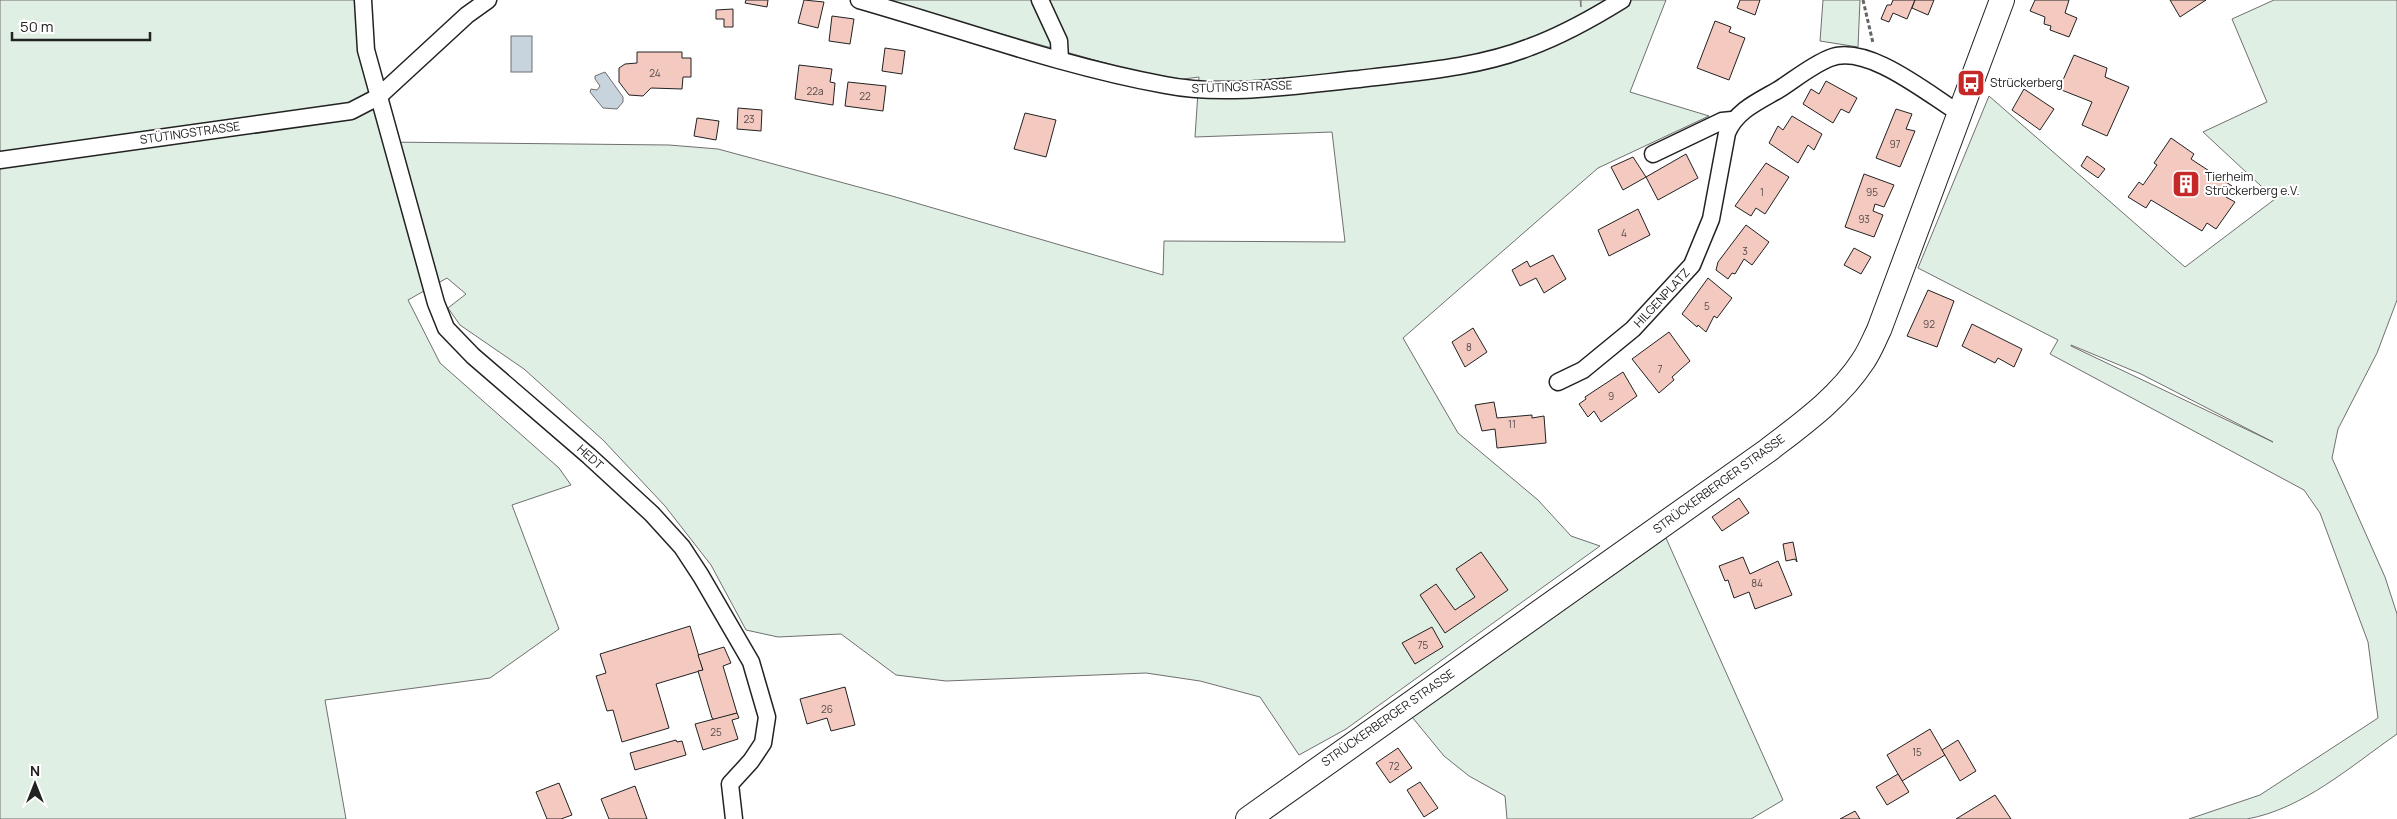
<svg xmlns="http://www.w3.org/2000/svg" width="2397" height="819" font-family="Manrope,sans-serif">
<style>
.green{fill:#e0efe3;stroke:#6f6f6f;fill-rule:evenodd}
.water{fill:#c7d3dd;stroke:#6f6f6f}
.building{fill:#f3c9c0;stroke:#222}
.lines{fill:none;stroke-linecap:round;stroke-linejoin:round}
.street-casing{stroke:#222;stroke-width:19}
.secondary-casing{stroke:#222;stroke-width:26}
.path{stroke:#646464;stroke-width:3;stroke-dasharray:4 2.5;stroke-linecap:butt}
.street{stroke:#fff;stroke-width:16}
.secondary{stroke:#fff;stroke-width:24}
.labels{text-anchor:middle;stroke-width:4;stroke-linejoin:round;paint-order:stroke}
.number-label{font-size:10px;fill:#564c4a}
.poi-label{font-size:12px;fill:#222;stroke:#fff;text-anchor:start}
.street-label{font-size:12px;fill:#222;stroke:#fff}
</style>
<rect width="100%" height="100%" fill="#fff"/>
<g class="green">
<polygon points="0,0 358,0 383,142 669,145 718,149 892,196 1163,275 1164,241 1345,242 1332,132 1195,137 1199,77 1169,81 881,0 1580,0 1581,7 1581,0 1666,0 1630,92 1709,116 1598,168 1403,338 1458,433 1538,500 1571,536 1600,546 1346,729 1299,755 1260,697 1200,681 1146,673 946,681 896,675 841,634 778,637 746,630 711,565 665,506 603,440 524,369 460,325 448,308 466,294 447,278 408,300 440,363 559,468 571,485 512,505 559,629 490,678 325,700 346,819 0,819"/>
<polygon points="1823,0 1860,0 1858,47 1820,41"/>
<path d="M2274,0H2397V300L2377,353L2338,429L2332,458L2385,577L2397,614V734C2351,766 2303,809 2247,819C2229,819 2208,819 2189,819L2260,795L2378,718L2368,642L2320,513L2304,490L2050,354L2058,340L1918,268L1989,96L2185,267L2275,199L2203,132L2267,102L2232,19ZM2071,345L2141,374L2273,442L2071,346Z"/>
<polygon points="1666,538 1783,800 1751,819 1507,819 1505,796 1469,776 1444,756 1412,717"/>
</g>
<g class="water">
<rect x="511" y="36" width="21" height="36"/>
<polygon points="605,72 623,97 623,102 617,109 603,108 590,92 591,89 597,90 600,86 595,79 595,76"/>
</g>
<g class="building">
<polygon points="746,0 768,0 767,7 745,3"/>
<polygon points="804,0 824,2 818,28 798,23"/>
<polygon points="1740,0 1760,0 1755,15 1737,8"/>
<polygon points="1893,0 1915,0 1907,19 1893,13 1889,22 1881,19 1887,5 1891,5"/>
<polygon points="1915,0 1934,0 1928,15 1912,8"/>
<polygon points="2035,0 2069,0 2065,13 2077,18 2069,37 2050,30 2051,26 2044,24 2045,17 2030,11"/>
<polygon points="2170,0 2206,0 2180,17"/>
<polygon points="733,9 733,27 724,27 724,19 716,19 716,10"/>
<polygon points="832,16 854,19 850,44 829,41"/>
<polygon points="1715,21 1731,27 1729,32 1745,38 1729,80 1697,68"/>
<polygon points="885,48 905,51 902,74 882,71"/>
<polygon points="637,52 682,52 682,58 691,58 691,77 683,77 682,89 651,88 643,96 629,95 619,82 619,68 625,64 637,63"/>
<polygon points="2074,55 2107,68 2105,77 2129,87 2107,136 2082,125 2092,102 2059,89"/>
<polygon points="799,65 832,69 830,82 835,83 833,105 795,99"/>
<polygon points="1826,81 1857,98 1849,113 1841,109 1833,123 1803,104 1811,89 1819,94"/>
<polygon points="848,82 886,86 883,111 845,106"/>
<polygon points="2024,89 2054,109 2040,130 2012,110"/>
<polygon points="738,108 762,110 761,131 737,129"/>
<polygon points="1896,109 1912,114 1906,129 1915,131 1900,167 1876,158"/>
<polygon points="1025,113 1056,120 1046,157 1014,149"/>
<polygon points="1792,116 1822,134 1814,150 1808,145 1798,163 1769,143 1778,126 1783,130"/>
<polygon points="697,118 719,121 716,140 694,136"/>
<polygon points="2171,138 2194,154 2191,159 2232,186 2226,197 2235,202 2216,229 2207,223 2202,231 2151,200 2146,208 2128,197 2139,182 2143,185 2157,165 2154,163"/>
<polygon points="1686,154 1698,178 1658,200 1646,177"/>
<polygon points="2087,156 2105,169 2098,178 2081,166"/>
<polygon points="1633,157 1646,177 1623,190 1611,167"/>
<polygon points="1766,163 1789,177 1765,214 1756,208 1751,216 1735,206"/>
<polygon points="1864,174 1894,185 1884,207 1875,204 1873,211 1883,215 1874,237 1845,227"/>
<polygon points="1638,209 1650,235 1609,256 1598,230"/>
<polygon points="1746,225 1769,242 1752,265 1744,259 1735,274 1732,273 1728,279 1716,270 1718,262"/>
<polygon points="1854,248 1871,257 1861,274 1844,265"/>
<polygon points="1553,255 1566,279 1544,293 1536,278 1520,286 1512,270 1527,261 1530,267"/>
<polygon points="1708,278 1732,298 1717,318 1714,316 1706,332 1698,325 1697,327 1682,314"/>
<polygon points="1928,290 1954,301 1937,347 1907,336"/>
<polygon points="1972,324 2022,349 2014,367 1998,358 1995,363 1962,346"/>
<polygon points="1473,328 1487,352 1465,367 1452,342"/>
<polygon points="1669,332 1690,361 1672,377 1674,380 1659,393 1632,359"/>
<polygon points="1623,372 1637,396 1601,422 1594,411 1588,417 1579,404 1586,399 1585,397"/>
<polygon points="1494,402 1497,418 1532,415 1532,418 1544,416 1546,443 1497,448 1495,429 1482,431 1475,405"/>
<polygon points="1739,498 1749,513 1722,531 1712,517"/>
<polygon points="1793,542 1797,562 1795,559 1786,561 1783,544"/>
<polygon points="1481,552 1508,590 1445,633 1420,595 1436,584 1455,610 1475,597 1456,569"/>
<polygon points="1743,557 1750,574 1778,561 1792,595 1755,609 1749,592 1734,598 1728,580 1725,581 1719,566"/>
<polygon points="690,626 703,670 656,684 669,728 622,742 613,710 607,711 596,676 606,673 600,654"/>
<polygon points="1432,627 1443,647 1415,664 1402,643"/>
<polygon points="724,647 731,663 723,666 737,713 715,720 712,718 698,671 703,670 698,655"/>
<polygon points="845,687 855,725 831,731 827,718 807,724 800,699"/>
<polygon points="737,713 739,718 732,720 738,739 703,750 695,724"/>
<polygon points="1930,729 1945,755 1902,781 1887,755"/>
<polygon points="676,740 677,742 682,741 686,755 635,770 630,753"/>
<polygon points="1958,740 1976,771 1960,781 1942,750"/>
<polygon points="1398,748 1412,768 1390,783 1376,763"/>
<polygon points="1898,774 1909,792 1887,805 1876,787"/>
<polygon points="1420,782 1438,808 1424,817 1407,790"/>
<polygon points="559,783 572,815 561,819 547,819 536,792"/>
<polygon points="635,786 647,819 609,819 601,799"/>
<polygon points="1995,795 2011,819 1956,819"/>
<polygon points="1855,811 1860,819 1840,819"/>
</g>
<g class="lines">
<defs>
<g id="street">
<polyline points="363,0 366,50 436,303 446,328 473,356 589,456 652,514 682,547 701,576 751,662 767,717 763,743 751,761 730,784 734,819"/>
<path d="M859,0C961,29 1061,66 1165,85C1225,97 1299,85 1359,79C1416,72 1477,68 1530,47C1563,35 1593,18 1622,0"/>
<polyline points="1040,0 1059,41 1060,60"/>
<polyline points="1653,154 1722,121 1732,120"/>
<polyline points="0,160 351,111 378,97 467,15 488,0"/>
<path d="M1558,382L1583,370L1633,329L1692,265L1711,219L1727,133C1736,111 1757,102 1778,90C1794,80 1812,65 1830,58C1867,43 1928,94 1959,113"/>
</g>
<path id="secondary" d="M1248,819L1767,451C1802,424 1839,398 1863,361C1870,351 1874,340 1879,330L2002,0"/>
</defs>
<use href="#street" class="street-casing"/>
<use href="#secondary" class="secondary-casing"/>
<polyline class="path" points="1863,0 1873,43"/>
<use href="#street" class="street"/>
<use href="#secondary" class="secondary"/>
</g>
<defs>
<symbol id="bus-square" viewBox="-11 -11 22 22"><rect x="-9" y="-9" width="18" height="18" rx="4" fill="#c62828" stroke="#fff"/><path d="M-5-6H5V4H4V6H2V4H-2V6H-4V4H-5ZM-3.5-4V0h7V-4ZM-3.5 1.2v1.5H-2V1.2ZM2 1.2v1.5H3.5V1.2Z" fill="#fff"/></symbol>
<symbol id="building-square" viewBox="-11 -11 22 22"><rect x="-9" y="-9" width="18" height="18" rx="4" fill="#c62828" stroke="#fff"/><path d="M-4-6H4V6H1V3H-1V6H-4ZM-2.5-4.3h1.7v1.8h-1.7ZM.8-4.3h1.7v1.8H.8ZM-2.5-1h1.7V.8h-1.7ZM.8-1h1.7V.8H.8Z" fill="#fff"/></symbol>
</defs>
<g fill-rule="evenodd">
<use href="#bus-square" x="1955" y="67" width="32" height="32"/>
<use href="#building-square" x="2170" y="168" width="32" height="32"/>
</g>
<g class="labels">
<g class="number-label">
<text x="655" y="77">24</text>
<text x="815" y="95">22a</text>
<text x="865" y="100">22</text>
<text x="749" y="123">23</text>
<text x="1895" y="148">97</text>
<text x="1762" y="196">1</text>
<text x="1872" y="196">95</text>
<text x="1864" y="223">93</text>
<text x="1624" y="237">4</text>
<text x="1745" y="255">3</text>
<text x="1707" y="310">5</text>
<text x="1929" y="328">92</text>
<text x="1469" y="351">8</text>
<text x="1660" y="373">7</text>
<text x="1611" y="400">9</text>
<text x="1512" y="428">11</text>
<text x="1757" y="587">84</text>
<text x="1423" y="649">75</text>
<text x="827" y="713">26</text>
<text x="716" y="736">25</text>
<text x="1917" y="756">15</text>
<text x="1394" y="770">72</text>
</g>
<g class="poi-label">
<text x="1990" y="87">Strückerberg</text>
<text x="2205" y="181">Tierheim<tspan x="2205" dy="14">Strückerberg e.V.</tspan></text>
</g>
<g class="street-label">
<text transform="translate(1242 87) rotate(-2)" y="4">STÜTINGSTRASSE</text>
<text transform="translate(190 133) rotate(-8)" y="4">STÜTINGSTRASSE</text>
<text transform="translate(1662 298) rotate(-47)" y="4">HILGENPLATZ</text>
<text transform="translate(590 457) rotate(42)" y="4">HEDT</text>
<text transform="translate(1719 484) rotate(-36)" y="4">STRÜCKERBERGER STRASSE</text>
<text transform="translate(1388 718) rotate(-35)" y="4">STRÜCKERBERGER STRASSE</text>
</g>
</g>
<g transform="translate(35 784)" stroke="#ffffff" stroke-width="4" paint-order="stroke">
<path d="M0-4L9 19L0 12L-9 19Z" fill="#222222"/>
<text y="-8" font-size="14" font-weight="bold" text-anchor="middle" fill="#222222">N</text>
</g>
<path d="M12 32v8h138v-8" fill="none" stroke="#222222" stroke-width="2.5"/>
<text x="20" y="32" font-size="15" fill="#222222" stroke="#ffffff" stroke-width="4" paint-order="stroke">50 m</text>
</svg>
